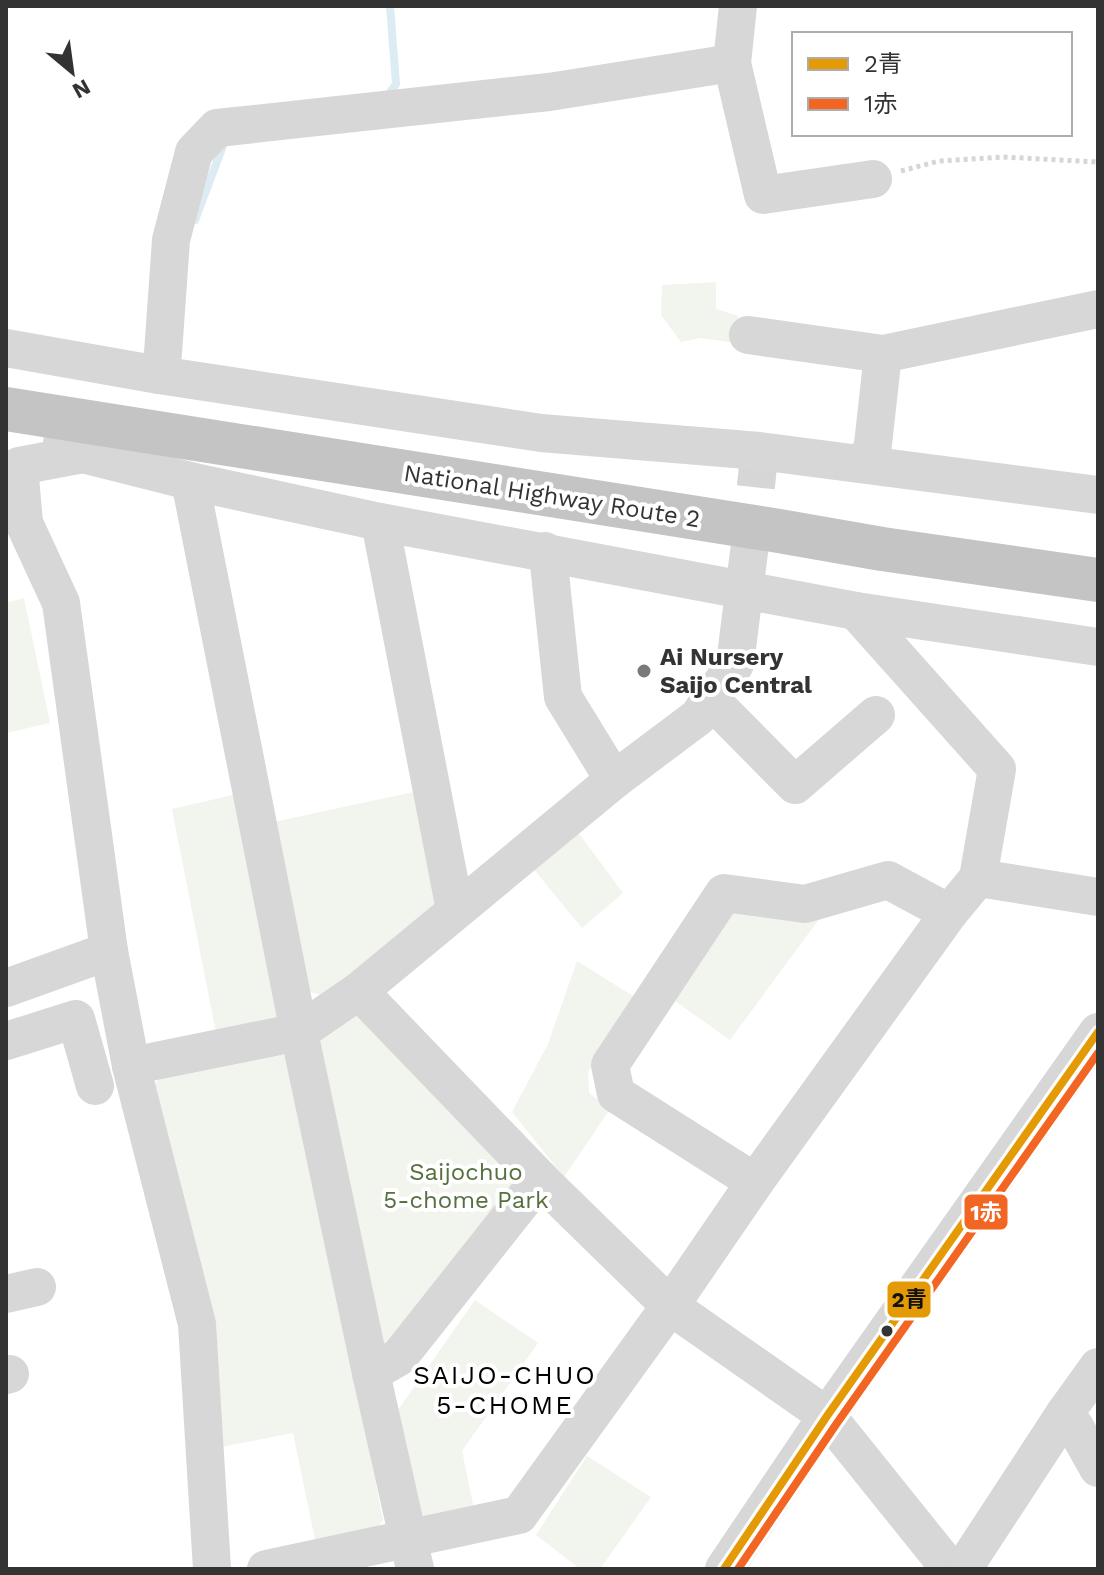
<svg xmlns="http://www.w3.org/2000/svg" width="1104" height="1575" font-family="'Work Sans','Noto Sans JP',sans-serif">
<style>
.green{fill:#f1f5ed}
.lines{fill:none;stroke-linecap:round;stroke-linejoin:round}
.stream{stroke:#ddebf3;stroke-width:8}
.minor-tunnel{stroke:#d6d6d6;stroke-width:38;stroke-dasharray:38 19;stroke-linecap:butt}
.path{stroke:#d6d6d6;stroke-width:5;stroke-dasharray:4 4;stroke-linecap:butt}
.minor{stroke:#d7d7d7;stroke-width:38}
.highway{stroke:#c4c4c4;stroke-width:44}
.bus-1-casing{stroke:#fff;stroke-width:14}
.bus-2-casing{stroke:#fff;stroke-width:14}
.bus-1{stroke:#e39a05;stroke-width:8}
.bus-2{stroke:#f26522;stroke-width:8}
.poi-dot{fill:#7a7a7a;stroke:#fff;stroke-width:3}
.bus-dot{fill:#333;stroke:#fff;stroke-width:3}
.labels{text-anchor:middle;stroke-width:8;stroke-linejoin:round;paint-order:stroke}
.street-label{font-size:24px;fill:#333;stroke:#fff}
.poi-label{font-size:24px;font-weight:bold;fill:#333;stroke:#fff;text-anchor:start}
.park-label{font-size:24px;fill:#56703f;stroke:#fff}
.neighbourhood-label{font-size:26px;letter-spacing:2px;fill:#000;stroke:#fff}
.line-badge{stroke:#fff;stroke-width:3}
.badge-label{font-size:22px;text-anchor:middle;font-weight:bold;fill:#fff}
.pale-badge-label{font-size:22px;text-anchor:middle;font-weight:bold;fill:#111}
</style>
<rect width="100%" height="100%" fill="#fff"/>
<g class="green">
<polygon points="716,282 716,309 738,316 736,343 700,338 681,342 661,315 662,285"/>
<polygon points="24,598 50,723 6,733 6,603"/>
<polygon points="418,791 443,899 329,997 303,990 269,823"/>
<polygon points="242,793 284,1006 274,1027 217,1038 172,809"/>
<polygon points="577,831 623,893 582,928 532,867"/>
<polygon points="825,911 730,1040 668,996 733,912"/>
<polygon points="577,961 633,996 588,1072 589,1093 610,1109 564,1177 512,1112 548,1044"/>
<polygon points="350,1013 365,1014 510,1170 513,1193 394,1349 376,1352 317,1050 322,1032"/>
<polygon points="278,1051 292,1061 383,1520 372,1536 317,1549 293,1433 216,1448 148,1092 162,1075"/>
<polygon points="475,1300 538,1343 462,1451 475,1514 414,1517 398,1410"/>
<polygon points="587,1456 651,1497 600,1569 580,1569 536,1535"/>
</g>
<g class="lines">
<g class="stream">
<polyline points="383,96 388,95 396,84 390,6"/>
<polyline points="195,220 224,143"/>
</g>
<polyline class="minor-tunnel" points="750,544 758,466"/>
<polyline class="path" points="901,171 939,161 1003,157 1098,162"/>
<g class="minor">
<polyline points="738,6 732,63 763,195 873,179"/>
<polyline points="748,335 883,354"/>
<polyline points="6,348 159,375 541,433 759,451 1098,495"/>
<polyline points="159,375 163,353 171,240 194,152 217,128 549,92 732,63"/>
<polyline points="62,443 83,454 190,481 380,522 856,611 1098,647"/>
<polyline points="83,454 19,466 24,523 61,603 109,951 131,1066 197,1324 212,1569"/>
<polyline points="867,464 873,444 883,354 1098,309"/>
<polyline points="190,481 299,1032 371,1373 415,1569"/>
<polyline points="380,522 455,910"/>
<polyline points="545,551 549,564 563,697 614,780"/>
<polyline points="856,611 997,769 978,878"/>
<polyline points="710,699 795,785 876,715"/>
<polyline points="6,988 109,951"/>
<polyline points="359,991 540,1179 670,1306 827,1416 950,1569"/>
<polyline points="6,1041 76,1019 95,1086"/>
<polyline points="131,1066 299,1032 359,991 614,780 698,717 735,664 750,544"/>
<polyline points="755,1182 616,1094 610,1065 724,893 805,904 888,880 949,913"/>
<polyline points="6,1294 37,1287"/>
<polyline points="371,1373 399,1357 540,1179"/>
<polyline points="6,1375 10,1374"/>
<polyline points="1065,1413 1075,1427 1098,1468"/>
<polyline points="266,1569 519,1515 670,1306 755,1182 949,913 978,878 1098,897"/>
<polyline points="724,1569 827,1416 1098,1032"/>
<polyline points="963,1569 1065,1413 1098,1367"/>
</g>
<polyline class="highway" points="6,409 779,531 882,549 1098,580"/>
<defs>
<polyline id="bus-1" points="724,1569 827,1416 1098,1032"/>
<polyline id="bus-2" points="738,1569 837,1423 1098,1053"/>
</defs>
<use href="#bus-1" class="bus-1-casing"/>
<use href="#bus-2" class="bus-2-casing"/>
<use href="#bus-1" class="bus-1"/>
<use href="#bus-2" class="bus-2"/>
</g>
<circle class="poi-dot" cx="644" cy="671" r="8"/>
<circle class="bus-dot" cx="887" cy="1331" r="7"/>
<g class="labels">
<g class="street-label">
<text transform="translate(552 496) rotate(9)" y="8">National Highway Route 2</text>
</g>
<g class="poi-label">
<text x="660" y="665">Ai Nursery<tspan x="660" dy="28">Saijo Central</tspan></text>
</g>
<g class="park-label">
<text x="466" y="1180">Saijochuo<tspan x="466" dy="28">5-chome Park</tspan></text>
</g>
<g class="neighbourhood-label">
<text x="505" y="1384">SAIJO-CHUO<tspan x="505" dy="30">5-CHOME</tspan></text>
</g>
</g>
<g class="line-badge">
<rect x="963" y="1193" width="46" height="38" rx="8" fill="#f26522"/>
<rect x="886" y="1280" width="46" height="39" rx="8" fill="#e39a05"/>
</g>
<g class="badge-label">
<text x="986" y="1220">1赤</text>
</g>
<g class="pale-badge-label">
<text x="909" y="1307">2青</text>
</g>
<rect width="1104" height="1575" fill="none" stroke="#333333" stroke-width="16"/>
<rect x="792" y="32" width="280" height="104" fill="#ffffff" stroke="#adadad" stroke-width="2"/>
<rect x="808" y="58" width="40" height="12" fill="#e39a05" stroke="#adadad" stroke-width="2"/>
<text x="864" y="72" font-size="24" fill="#333333">2青</text>
<rect x="808" y="98" width="40" height="12" fill="#f26522" stroke="#adadad" stroke-width="2"/>
<text x="864" y="112" font-size="24" fill="#333333">1赤</text>
<g transform="translate(72 72) rotate(151)" stroke="#ffffff" stroke-width="6" paint-order="stroke">
<path d="M0-6L14 30L0 20L-14 30Z" fill="#333333"/>
<text y="-12" font-size="22" font-weight="bold" text-anchor="middle" fill="#333333">N</text>
</g>
</svg>
